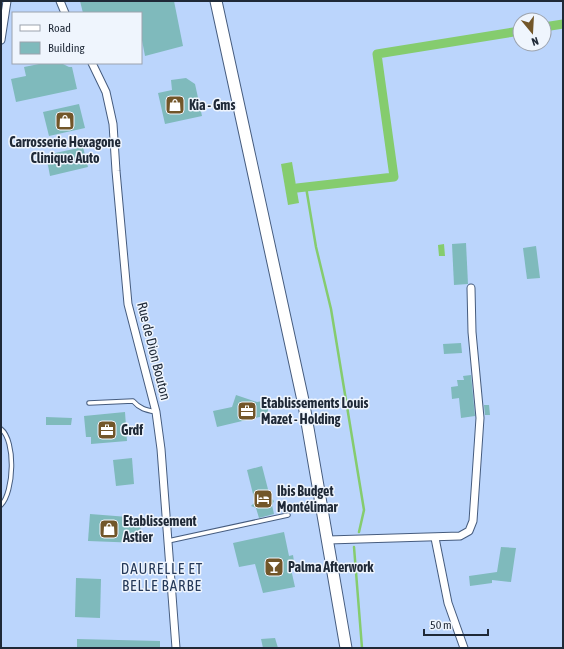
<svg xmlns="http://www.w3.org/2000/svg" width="564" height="649" font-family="'Asap Condensed',sans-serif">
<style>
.water{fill:#85cc6e}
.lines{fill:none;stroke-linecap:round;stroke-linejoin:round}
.stream{stroke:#85cc6e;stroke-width:2.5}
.canal{stroke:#85cc6e;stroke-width:9}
.building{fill:#7fbabc}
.service-casing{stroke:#465c7e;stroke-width:5.5}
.minor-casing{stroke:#465c7e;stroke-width:9}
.primary-casing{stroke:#465c7e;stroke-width:13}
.service{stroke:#fff;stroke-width:3.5}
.minor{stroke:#fff;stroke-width:7}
.primary{stroke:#fff;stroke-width:11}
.labels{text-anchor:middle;stroke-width:3;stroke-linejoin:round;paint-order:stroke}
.poi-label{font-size:14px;font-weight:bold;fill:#1f2937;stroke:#eff5fd;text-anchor:start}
.street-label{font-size:14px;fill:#1f2937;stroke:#eff5fd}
.neighbourhood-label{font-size:15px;letter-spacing:1px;fill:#253959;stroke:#eff5fd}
</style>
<rect width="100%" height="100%" fill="#bbd5fc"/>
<g class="water">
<polygon points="292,162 299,203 288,205 281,164"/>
<polygon points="444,244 445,256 439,256 438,245"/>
</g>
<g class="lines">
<g class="stream">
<polyline points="306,187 316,247 331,309 364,510 359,532"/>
<polyline points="354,547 362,648"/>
</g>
<g class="canal">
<polyline points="544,27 563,24"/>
<polyline points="297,188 394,177 377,54 520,31"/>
</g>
</g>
<g class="building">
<polygon points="80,1 174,1 183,46 145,56 141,35 141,13 83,13"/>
<polygon points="44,63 61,63 69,67 72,67 77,89 16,102 11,79 26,76 24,67"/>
<polygon points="186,78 195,84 202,116 165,124 158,93 172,90 171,80"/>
<polygon points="79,104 85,128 49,136 43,112"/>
<polygon points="83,147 88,167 50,176 46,155"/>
<polygon points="466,243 468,284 454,285 452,244"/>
<polygon points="536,246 540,278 527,279 523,248"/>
<polygon points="461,343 462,353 444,354 443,344"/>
<polygon points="471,375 475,416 461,418 459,398 452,399 451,387 458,386 457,380 464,380 463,376"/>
<polygon points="236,395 257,402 268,400 268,415 217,427 213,411 232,407"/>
<polygon points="484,405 489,405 490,415 485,415"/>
<polygon points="125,412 127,441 91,444 91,437 86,437 84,416"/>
<polygon points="46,417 72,418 71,425 46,425"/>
<polygon points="132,458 134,484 116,486 113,460"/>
<polygon points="262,466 270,497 274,501 272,505 274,514 259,518 256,508 251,506 255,502 247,470"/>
<polygon points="90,514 141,518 140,543 88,541"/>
<polygon points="284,532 289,556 293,555 295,568 291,569 295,587 263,593 255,564 239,567 233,543"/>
<polygon points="501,547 516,548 511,582 492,580 492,583 470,586 469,576 497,572"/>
<polygon points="76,578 101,579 100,618 75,617"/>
<polygon points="275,638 278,648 263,648 261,639"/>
<polygon points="77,639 160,641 160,648 77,648"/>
</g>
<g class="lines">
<defs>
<g id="service">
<path d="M89,403L133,401C140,409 146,410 156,412"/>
<path d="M1,429C16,441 14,492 1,505"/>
<polyline points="168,541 288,515"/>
</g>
<g id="minor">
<polyline points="60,1 65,13"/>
<polyline points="1,40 7,1"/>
<polyline points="92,63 106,92 113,124 116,171 128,304 156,412 161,449 176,648"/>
<polyline points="435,538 448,603 464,648"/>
<polyline points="328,540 460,536 469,531 473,521 480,418 472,332 471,288"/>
</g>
<polyline id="primary" points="216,1 304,405 346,648"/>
</defs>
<use href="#service" class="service-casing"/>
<use href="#minor" class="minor-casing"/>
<use href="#primary" class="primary-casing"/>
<use href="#service" class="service"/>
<use href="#minor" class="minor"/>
<use href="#primary" class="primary"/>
</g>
<defs>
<symbol id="shop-square" viewBox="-11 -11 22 22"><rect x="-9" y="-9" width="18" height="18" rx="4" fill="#725629" stroke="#eff5fd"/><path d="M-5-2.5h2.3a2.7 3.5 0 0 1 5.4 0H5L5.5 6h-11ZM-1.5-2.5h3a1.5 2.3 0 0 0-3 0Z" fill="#fff"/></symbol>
<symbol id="office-square" viewBox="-11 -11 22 22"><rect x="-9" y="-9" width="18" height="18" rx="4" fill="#725629" stroke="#eff5fd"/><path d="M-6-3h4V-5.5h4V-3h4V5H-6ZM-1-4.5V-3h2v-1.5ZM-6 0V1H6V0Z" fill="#fff"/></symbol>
<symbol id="hotel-square" viewBox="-11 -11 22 22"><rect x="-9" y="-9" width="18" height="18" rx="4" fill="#725629" stroke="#eff5fd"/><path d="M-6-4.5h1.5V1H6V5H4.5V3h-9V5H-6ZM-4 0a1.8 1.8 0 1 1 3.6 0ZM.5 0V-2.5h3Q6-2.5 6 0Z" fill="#fff"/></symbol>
<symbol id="bar-square" viewBox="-11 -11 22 22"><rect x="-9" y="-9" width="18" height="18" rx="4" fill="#725629" stroke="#eff5fd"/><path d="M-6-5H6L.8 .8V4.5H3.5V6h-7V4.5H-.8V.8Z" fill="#fff"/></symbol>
</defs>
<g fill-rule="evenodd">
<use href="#shop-square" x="164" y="94" width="22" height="22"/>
<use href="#shop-square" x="54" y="110" width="22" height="22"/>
<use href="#office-square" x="236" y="400" width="22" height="22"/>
<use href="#office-square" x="96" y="419" width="22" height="22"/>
<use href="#hotel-square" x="252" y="488" width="22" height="22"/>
<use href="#shop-square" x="98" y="518" width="22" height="22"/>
<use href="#bar-square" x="263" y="556" width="22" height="22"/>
</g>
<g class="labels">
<g class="poi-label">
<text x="189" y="110">Kia - Gms</text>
<text x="65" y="147" text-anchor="middle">Carrosserie Hexagone<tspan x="65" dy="16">Clinique Auto</tspan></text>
<text x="261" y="408">Etablissements Louis<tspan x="261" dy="16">Mazet - Holding</tspan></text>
<text x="121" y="435">Grdf</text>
<text x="277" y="496">Ibis Budget<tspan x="277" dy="16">Montélimar</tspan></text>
<text x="123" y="526">Etablissement<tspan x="123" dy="16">Astier</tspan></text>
<text x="288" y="572">Palma Afterwork</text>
</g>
<g class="street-label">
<text transform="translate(154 351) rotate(76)" y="5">Rue de Dion Bouton</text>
</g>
<g class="neighbourhood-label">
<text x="162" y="574">DAURELLE ET<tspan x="162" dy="17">BELLE BARBE</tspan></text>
</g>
</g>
<rect width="564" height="649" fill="none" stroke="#1f2937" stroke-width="4"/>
<rect x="12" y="12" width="130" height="52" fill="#eff5fd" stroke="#9ca3ae"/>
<rect x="20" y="25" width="20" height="6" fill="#ffffff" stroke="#9ca3ae"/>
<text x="48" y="32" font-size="12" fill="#1f2937">Road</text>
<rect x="20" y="42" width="20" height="12" fill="#7fbabc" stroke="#9ca3ae"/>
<text x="48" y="52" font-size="12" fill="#1f2937">Building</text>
<g transform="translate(532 32) rotate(162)"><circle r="19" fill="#eff5fd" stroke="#9ca3ae"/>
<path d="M0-3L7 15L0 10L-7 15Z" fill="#725629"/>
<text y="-6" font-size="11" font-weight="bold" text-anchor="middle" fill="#1f2937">N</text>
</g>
<path d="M424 629v6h64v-6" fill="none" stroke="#1f2937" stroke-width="2"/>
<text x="430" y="629" font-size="12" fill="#1f2937" stroke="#eff5fd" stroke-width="3" paint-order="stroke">50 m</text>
</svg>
